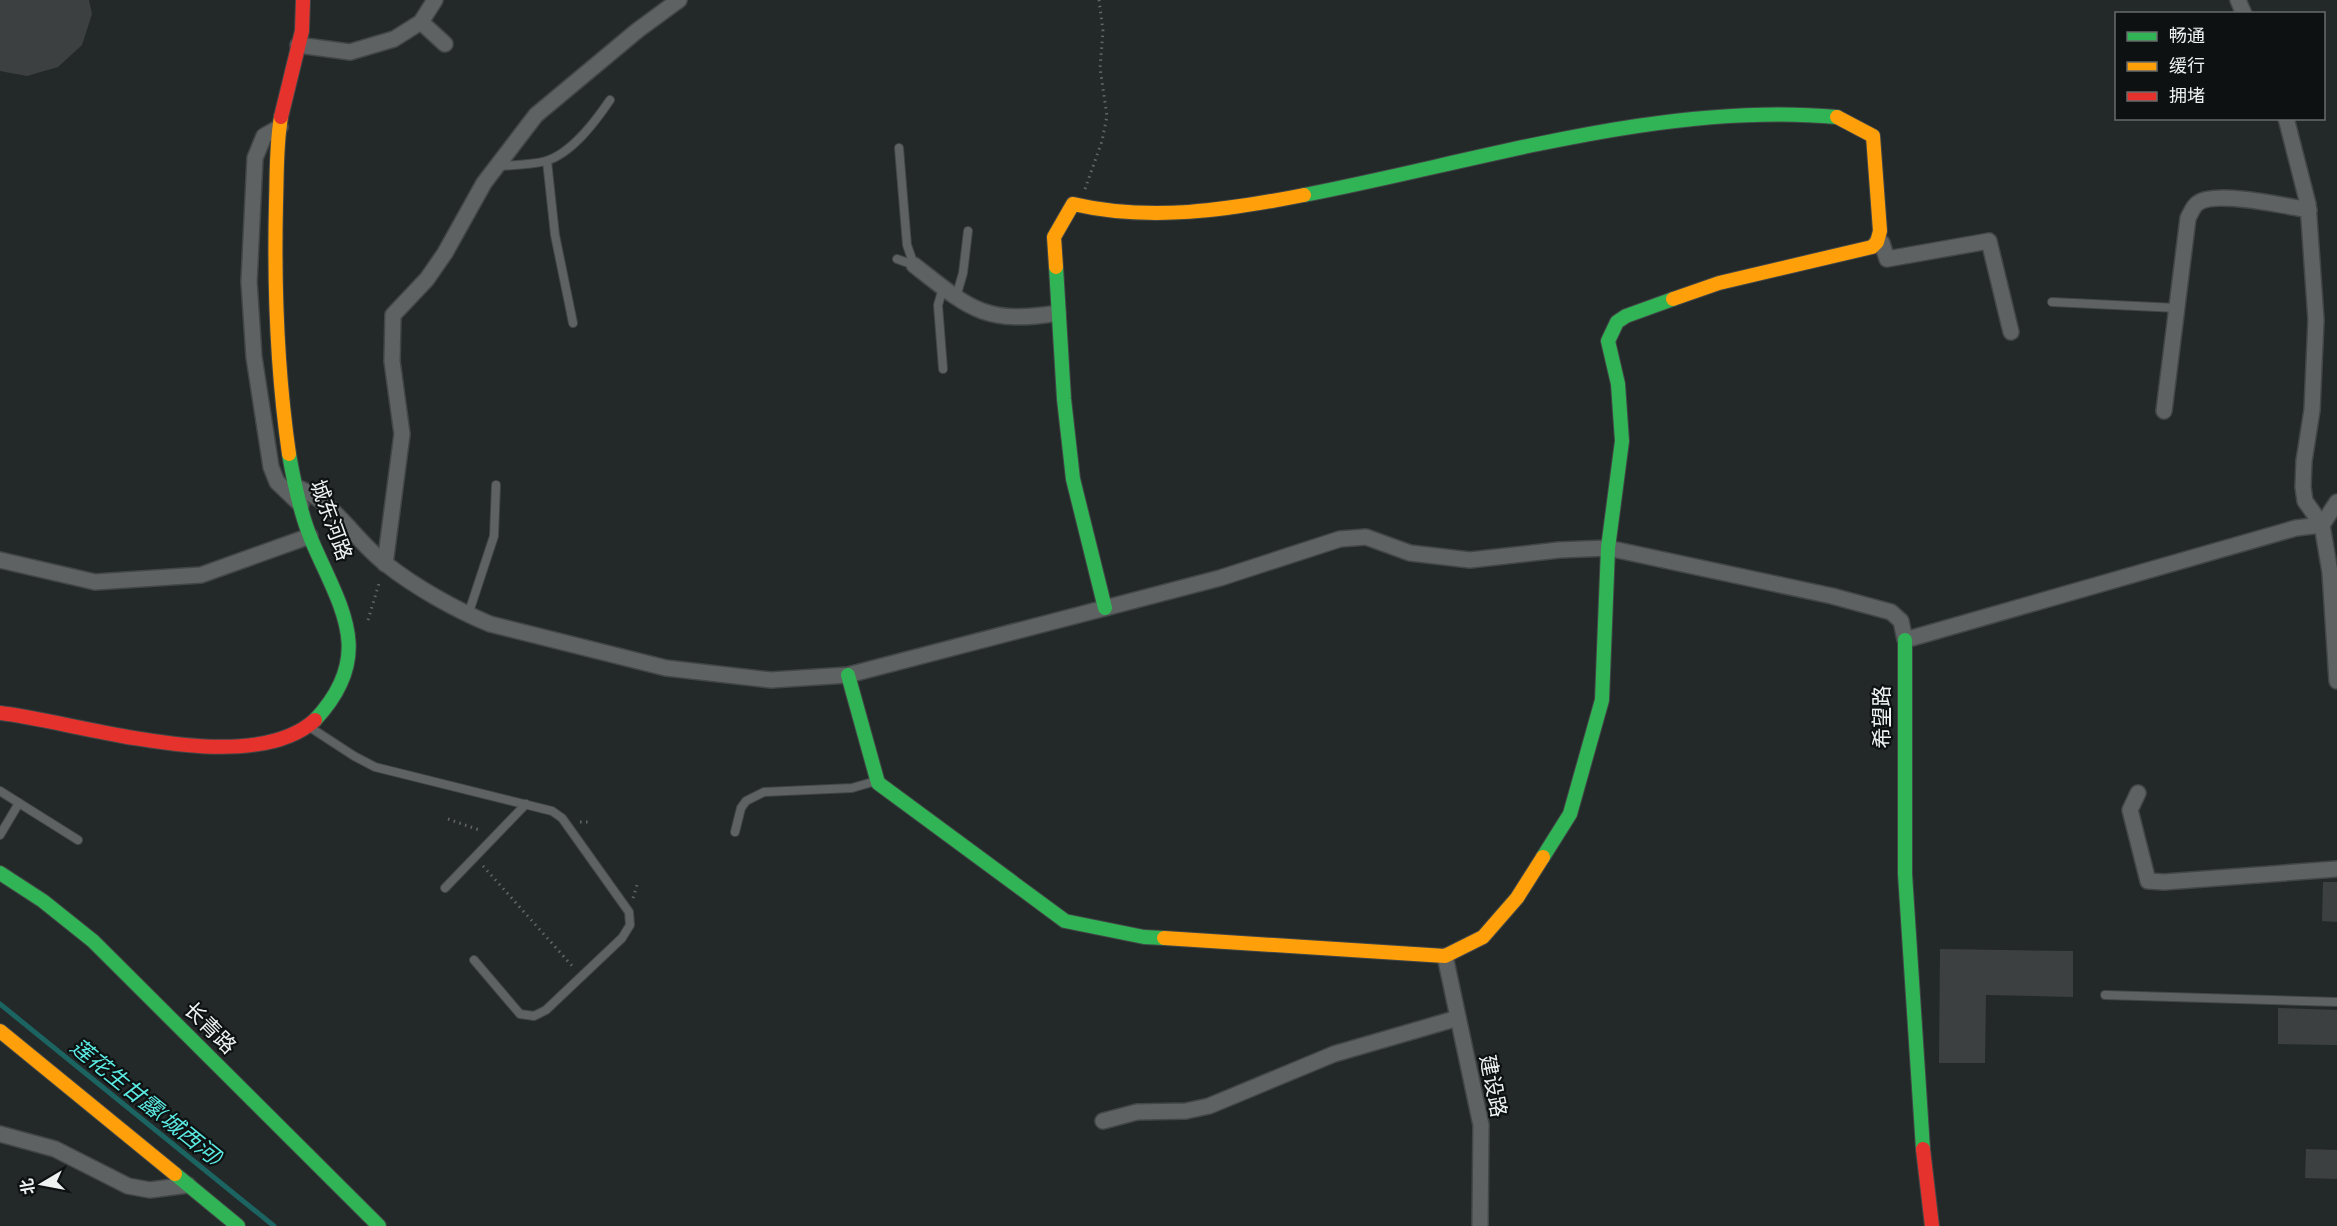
<svg xmlns="http://www.w3.org/2000/svg" width="2337" height="1226" font-family="Raleway,'Noto Sans SC',sans-serif">
<style>
.lines{fill:none;stroke-linecap:round;stroke-linejoin:round}
.stream{stroke:#1c6461;stroke-width:5}
.building{fill:#3d4040}
.lane-casing{stroke:#424646;stroke-width:10}
.street-casing{stroke:#424646;stroke-width:18}
.fast-casing{stroke:#424646;stroke-width:16}
.slow-casing{stroke:#424646;stroke-width:16}
.jam-casing{stroke:#424646;stroke-width:16}
.path{stroke:#636666;stroke-width:3;stroke-dasharray:1.5 4.5;stroke-linecap:butt}
.lane{stroke:#5f6262;stroke-width:8}
.street{stroke:#5f6262;stroke-width:15}
.fast{stroke:#30b455;stroke-width:14}
.slow{stroke:#ff9f0a;stroke-width:14}
.jam{stroke:#e5322d;stroke-width:14}
.labels{text-anchor:middle;stroke-width:4.5;stroke-linejoin:round;paint-order:stroke}
.street-label{font-size:21px;fill:#eef3f2;stroke:#0e1111}
.water-label{font-size:22px;font-style:italic;fill:#5beae3;stroke:#0e1111}
</style>
<rect width="100%" height="100%" fill="#232828"/>
<g class="lines">
<polyline class="stream" points="0,1004 274,1226"/>
</g>
<g class="building">
<polygon points="0,0 89,0 92,14 82,45 58,67 27,76 0,71"/>
<polygon points="2323,882 2337,882 2337,922 2322,921"/>
<polygon points="1940,949 2073,951 2073,997 1986,995 1985,1063 1939,1063"/>
<polygon points="2278,1008 2337,1010 2337,1045 2278,1044"/>
<polygon points="2306,1149 2337,1150 2337,1179 2305,1178"/>
</g>
<g class="lines">
<defs>
<g id="lane">
<polyline points="899,148 907,245 914,265"/>
<polyline points="547,161 555,235 573,323"/>
<path d="M499,166C514,165 531,165 546,161C572,153 595,122 610,100"/>
<polyline points="897,259 914,265"/>
<polyline points="956,297 963,273 968,231"/>
<polyline points="2052,302 2177,308"/>
<polyline points="943,369 938,305 943,288"/>
<polyline points="468,615 494,536 496,485"/>
<polyline points="308,726 354,756 375,767 552,811 562,818 629,912 630,925 622,938 546,1010 534,1016 520,1014 474,960"/>
<polyline points="0,791 19,803 0,835"/>
<polyline points="19,803 78,840"/>
<polyline points="735,832 741,808 746,801 764,792 852,788 876,781"/>
<polyline points="445,888 526,804"/>
<polyline points="2105,995 2337,1002"/>
</g>
<g id="street">
<polyline points="2238,0 2244,14"/>
<polyline points="421,22 445,44"/>
<polyline points="298,45 350,52 394,39 421,22 435,0"/>
<polyline points="2286,118 2308,204 2316,320 2312,410 2304,461 2303,487 2305,501 2322,525 2330,572 2337,681"/>
<polyline points="280,127 264,136 255,158 249,282 254,357 271,467 277,482 301,505"/>
<polyline points="1877,242 1882,243 1887,259 1989,241 2011,332"/>
<path d="M914,265C970,309 985,325 1058,313"/>
<path d="M2164,411L2188,218C2191,213 2193,206 2198,203C2216,190 2285,206 2309,210"/>
<path d="M296,487C335,501 354,540 386,564C415,587 456,610 490,624L666,668L771,680L848,675L1220,578L1340,539L1366,537L1410,553L1470,560L1559,550L1608,548L1832,596L1891,612L1901,621L1905,640L2296,528L2322,525L2337,502"/>
<polyline points="0,560 95,582 201,575 310,536"/>
<polyline points="385,564 402,434 392,361 393,315 427,279 445,253 484,183 536,115 638,30 679,0"/>
<polyline points="2138,793 2130,810 2148,881 2164,882 2337,869"/>
<polyline points="1445,956 1481,1125 1480,1226"/>
<polyline points="1103,1121 1137,1112 1186,1111 1209,1106 1334,1054 1458,1018"/>
<polyline points="0,1134 55,1149 128,1186 150,1190 188,1185"/>
</g>
<g id="fast">
<path d="M1304,195C1476,162 1663,101 1837,117"/>
<polyline points="1056,267 1064,399 1073,479 1105,608"/>
<path d="M289,454C294,483 300,512 311,539C340,607 377,654 315,720"/>
<polyline points="1905,640 1905,874 1923,1149"/>
<polyline points="848,675 878,783 1065,921 1144,937 1164,938"/>
<polyline points="1543,857 1570,814 1602,700 1608,548 1622,441 1618,384 1608,341 1617,322 1626,316 1673,299"/>
<polyline points="0,873 43,901 93,941 379,1226"/>
<polyline points="175,1174 238,1226"/>
</g>
<g id="slow">
<path d="M281,117C276,145 277,175 276,203C274,287 277,371 289,454"/>
<path d="M1056,267L1054,237L1073,204C1150,222 1228,210 1304,195"/>
<polyline points="1673,299 1719,283 1872,247 1877,242 1880,231 1873,136 1837,117"/>
<polyline points="1164,938 1445,956 1483,937 1517,898 1543,857"/>
<polyline points="0,1031 175,1174"/>
</g>
<g id="jam">
<polyline points="281,117 302,31 303,0"/>
<path d="M0,713C79,722 249,780 315,720"/>
<polyline points="1923,1149 1932,1226"/>
</g>
</defs>
<use href="#lane" class="lane-casing"/>
<use href="#street" class="street-casing"/>
<use href="#fast" class="fast-casing"/>
<use href="#slow" class="slow-casing"/>
<use href="#jam" class="jam-casing"/>
<g class="path">
<polyline points="1085,189 1102,141 1107,116 1100,68 1103,31 1099,0"/>
<polyline points="368,620 380,580"/>
<polyline points="448,819 482,831"/>
<polyline points="580,822 590,822"/>
<polyline points="483,866 574,968"/>
<polyline points="633,898 637,885"/>
</g>
<use href="#lane" class="lane"/>
<use href="#street" class="street"/>
<use href="#fast" class="fast"/>
<use href="#slow" class="slow"/>
<use href="#jam" class="jam"/>
</g>
<g class="labels">
<g class="street-label">
<text transform="translate(331 520) rotate(70)" y="7">城东河路</text>
<text transform="translate(1882 717) rotate(-90)" y="7">希望路</text>
<text transform="translate(210 1028) rotate(45)" y="7">长青路</text>
<text transform="translate(1493 1086) rotate(79)" y="7">建设路</text>
</g>
<g class="water-label">
<text transform="translate(147 1102) rotate(39)" y="8">莲花生甘露(城西河)</text>
</g>
</g>
<rect x="2115" y="12" width="210" height="108" fill="#0e1111" stroke="#686b6b" stroke-width="1.5"/>
<rect x="2127" y="32" width="30" height="9" fill="#30b455" stroke="#686b6b" stroke-width="1.5"/>
<text x="2169" y="42" font-size="18" fill="#eef3f2">畅通</text>
<rect x="2127" y="62" width="30" height="9" fill="#ff9f0a" stroke="#686b6b" stroke-width="1.5"/>
<text x="2169" y="72" font-size="18" fill="#eef3f2">缓行</text>
<rect x="2127" y="92" width="30" height="9" fill="#e5322d" stroke="#686b6b" stroke-width="1.5"/>
<text x="2169" y="102" font-size="18" fill="#eef3f2">拥堵</text>
<g transform="translate(42 1184) rotate(260)" stroke="#0e1111" stroke-width="4.5" paint-order="stroke">
<path d="M0-4.5L10 22L0 15L-10 22Z" fill="#eef3f2"/>
<text y="-9" font-size="16" font-weight="bold" text-anchor="middle" fill="#eef3f2">北</text>
</g>
</svg>
